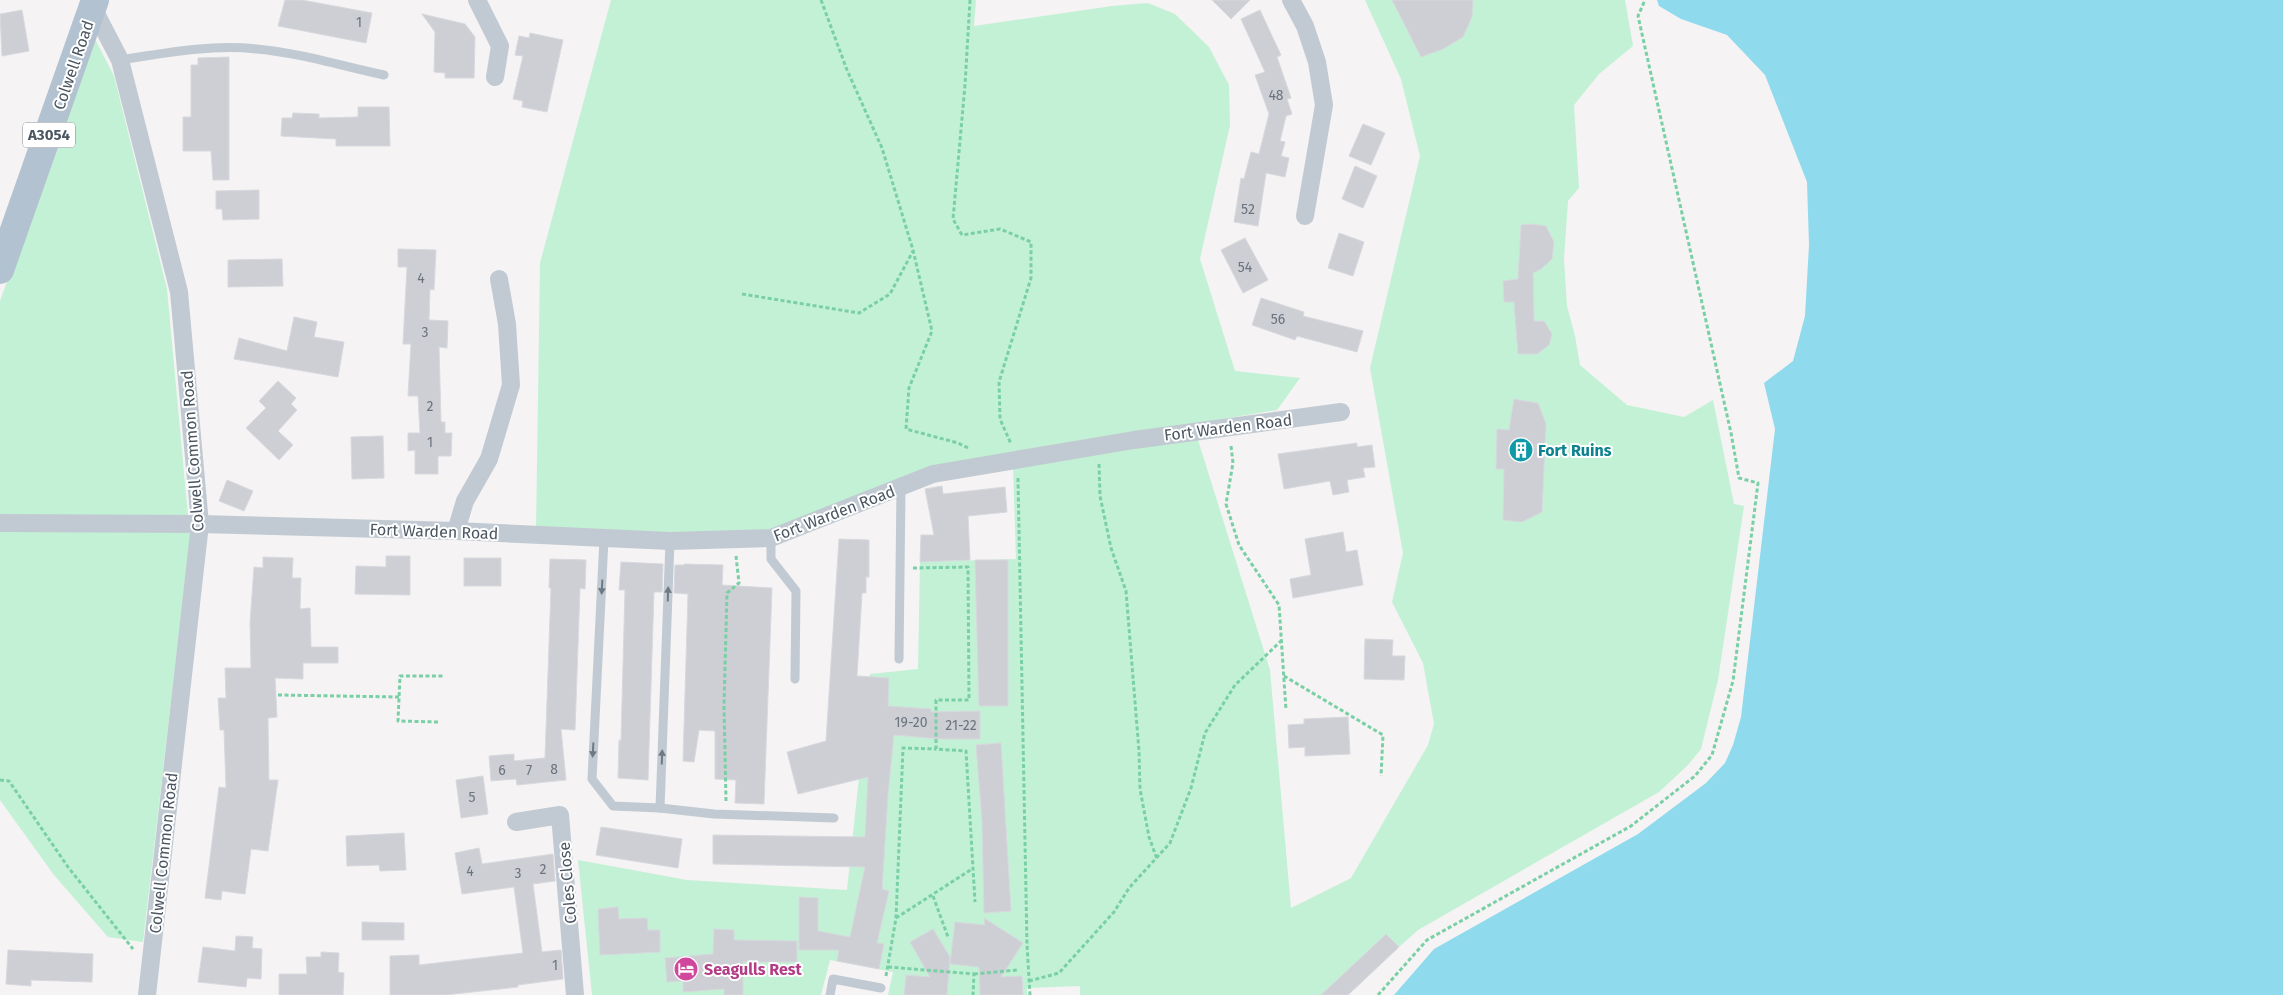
<svg xmlns="http://www.w3.org/2000/svg" width="2283" height="995" font-family="'Fira Sans',sans-serif">
<style>
.green{fill:#c3f1d5}
.water{fill:#90daee}
.building{fill:#cdcfd5;stroke:#d7d9de}
.lines{fill:none;stroke-linecap:round;stroke-linejoin:round}
.path{stroke:#7ad0a6;stroke-width:3;stroke-dasharray:4 2.5;stroke-linecap:butt}
.service{stroke:#c1cad2;stroke-width:9}
.minor{stroke:#c1cad2;stroke-width:18}
.primary{stroke:#b3c2d1;stroke-width:28}
.oneway{fill:#6e7983}
.labels{text-anchor:middle;stroke-width:4;stroke-linejoin:round;paint-order:stroke}
.number-label{font-size:14px;fill:#6b747e}
.shield{fill:#fff;stroke:#808990;stroke-width:1}
.shield-label{font-size:15px;font-weight:bold;fill:#4a5661}
.street-label{font-size:16px;fill:#4a5661;stroke:#fff}
.culture-label{font-size:16px;font-weight:bold;fill:#0d838f;stroke:#fff;text-anchor:start}
.hotel-label{font-size:16px;font-weight:bold;fill:#b23c85;stroke:#fff;text-anchor:start}
</style>
<rect width="100%" height="100%" fill="#f5f3f3"/>
<g class="green">
<polygon points="611,0 976,0 974,26 1112,6 1148,3 1175,14 1209,47 1229,85 1230,125 1200,259 1235,371 1300,378 1277,410 1193,424 1270,670 1291,908 1351,878 1428,745 1434,724 1423,663 1392,602 1403,553 1370,368 1420,156 1401,79 1365,0 1625,0 1633,46 1599,74 1574,105 1579,188 1568,201 1564,259 1567,306 1575,336 1580,365 1627,405 1684,417 1713,400 1734,504 1744,506 1718,680 1701,749 1688,765 1659,792 1418,930 1399,947 1386,934 1321,995 1080,995 1080,986 1027,988 1027,995 888,995 893,972 830,960 821,995 592,995 578,860 687,880 847,890 870,674 918,669 920,562 1016,559 1013,466 1034,451 769,534 536,531 540,263"/>
<polygon points="95,39 114,76 167,289 190,537 143,942 108,937 54,875 0,800 0,301"/>
</g>
<polygon class="water" points="1657,0 2283,0 2283,995 1394,995 1434,949 1638,834 1706,783 1725,763 1733,745 1741,717 1775,429 1764,383 1793,361 1805,316 1809,245 1807,182 1765,75 1727,35 1681,19 1659,6"/>
<g class="building">
<polygon points="285,0 302,0 372,13 366,43 278,26"/>
<polygon points="1212,0 1250,0 1231,19"/>
<polygon points="1392,0 1473,0 1472,17 1463,37 1443,49 1421,57"/>
<polygon points="22,10 29,51 2,56 0,14"/>
<polygon points="1260,10 1281,55 1277,57 1291,98 1287,99 1292,114 1286,116 1280,141 1285,142 1281,156 1289,158 1285,177 1266,173 1258,226 1234,222 1241,178 1244,179 1251,152 1259,154 1269,114 1255,75 1265,72 1241,19"/>
<polygon points="422,14 465,24 475,37 474,78 445,78 445,73 434,72 435,32"/>
<polygon points="530,33 563,40 547,112 522,107 523,101 513,99 523,56 515,55 519,36 529,38"/>
<polygon points="229,57 229,180 213,180 211,151 183,151 183,117 191,117 191,65 198,65 198,58"/>
<polygon points="358,107 389,107 390,146 336,146 336,139 281,136 282,118 292,118 293,113 319,114 319,118 358,117"/>
<polygon points="1363,124 1385,133 1371,165 1349,156"/>
<polygon points="1355,166 1377,176 1363,208 1342,199"/>
<polygon points="259,190 259,219 223,220 222,209 216,209 216,191"/>
<polygon points="1531,224 1546,226 1554,242 1552,259 1541,269 1533,273 1534,321 1544,321 1552,334 1549,345 1537,354 1518,354 1514,302 1504,302 1503,281 1518,279 1521,225"/>
<polygon points="1339,233 1364,242 1353,276 1328,268"/>
<polygon points="1245,238 1268,280 1243,293 1221,250"/>
<polygon points="398,249 436,250 434,290 430,289 429,320 448,321 447,348 439,347 441,422 445,422 445,433 452,433 451,456 438,456 438,474 415,474 415,450 408,451 408,433 420,433 418,396 408,396 411,344 403,344 407,267 398,267"/>
<polygon points="282,259 283,286 228,287 228,260"/>
<polygon points="1261,298 1304,312 1303,316 1363,331 1357,352 1297,336 1295,340 1252,325"/>
<polygon points="294,317 317,322 314,337 344,342 338,377 234,359 239,338 287,351"/>
<polygon points="278,381 296,398 291,404 297,410 278,431 293,445 279,460 246,428 266,408 259,401"/>
<polygon points="1514,399 1538,403 1546,424 1542,512 1522,522 1503,520 1504,469 1496,469 1497,429 1509,430"/>
<polygon points="383,436 384,478 352,479 351,437"/>
<polygon points="1357,443 1357,447 1372,445 1375,467 1363,468 1365,477 1347,480 1349,492 1333,495 1330,481 1284,489 1278,454"/>
<polygon points="227,480 253,491 244,511 219,501"/>
<polygon points="942,486 943,494 1005,487 1007,512 968,516 970,560 920,562 921,535 934,535 925,489"/>
<polygon points="1343,532 1346,552 1357,550 1363,585 1293,598 1290,579 1311,575 1305,539"/>
<polygon points="839,539 869,540 869,577 866,577 866,593 862,593 857,676 889,678 888,706 931,709 931,712 980,711 980,739 941,739 894,735 888,794 882,889 889,891 877,943 884,944 879,969 837,961 839,950 799,950 799,897 818,898 818,931 850,937 865,867 713,864 713,835 865,837 868,777 798,794 787,752 826,741"/>
<polygon points="386,556 410,556 410,595 355,594 356,566 386,567"/>
<polygon points="263,557 293,558 292,578 301,578 300,609 310,608 311,647 338,647 338,663 303,663 303,679 275,678 277,717 268,718 269,780 278,780 268,851 251,849 245,894 222,891 221,900 205,898 219,787 226,788 224,730 220,730 218,698 226,698 225,668 251,668 250,623 254,567 263,568"/>
<rect x="464" y="558" width="37" height="28"/>
<polygon points="550,559 586,560 585,589 580,588 575,730 561,729 566,780 517,785 516,779 491,781 489,756 514,754 514,761 545,758 551,588 549,588"/>
<polygon points="975,560 1008,560 1008,706 979,706"/>
<polygon points="621,562 663,564 662,592 654,592 648,780 618,778 619,740 621,741 625,590 619,590"/>
<polygon points="684,564 723,565 722,585 772,588 764,804 735,803 736,780 715,779 715,731 699,730 694,762 683,761 688,594 674,593 675,565 684,565"/>
<polygon points="1365,639 1393,640 1392,656 1405,656 1404,680 1364,679"/>
<polygon points="1348,717 1350,754 1305,756 1305,747 1289,748 1288,725 1304,724 1304,719"/>
<polygon points="1001,743 1011,911 984,913 982,821 976,745"/>
<polygon points="483,776 488,814 461,818 456,780"/>
<polygon points="601,827 682,839 678,868 596,855"/>
<polygon points="404,833 406,870 380,871 379,865 347,866 346,836"/>
<polygon points="479,848 482,864 553,854 555,881 533,884 542,952 561,950 563,979 518,985 518,987 445,995 390,995 390,956 419,955 419,965 523,953 514,887 462,894 455,853"/>
<polygon points="618,907 619,919 647,918 648,930 660,930 660,952 600,955 598,909"/>
<polygon points="984,918 1023,943 1001,977 1022,976 1023,995 980,995 979,967 950,964 955,922 985,925"/>
<polygon points="362,922 404,923 404,940 362,940"/>
<polygon points="714,929 734,930 734,940 797,941 797,962 743,962 743,995 724,995 724,989 683,992 683,981 667,982 665,958 713,954"/>
<polygon points="933,929 950,957 947,995 904,995 906,975 930,977 910,942"/>
<polygon points="1386,934 1399,947 1348,995 1321,995"/>
<polygon points="236,936 253,937 252,948 262,949 261,979 247,978 246,987 198,982 203,947 235,951"/>
<polygon points="8,950 93,954 92,982 31,980 31,986 6,984"/>
<polygon points="321,952 339,953 338,972 344,973 343,995 279,995 279,974 307,974 306,957 321,957"/>
</g>
<g class="lines">
<g class="path">
<polyline points="821,0 847,70 882,148 913,250 932,331 909,388 906,429 958,443 970,449"/>
<polyline points="970,0 965,85 953,219 962,235 1000,229 1031,242 1031,278 999,382 1000,419 1011,444"/>
<polyline points="742,294 859,313 890,294 913,251"/>
<polyline points="1231,446 1233,463 1226,504 1239,545 1279,605 1286,710"/>
<polyline points="1099,464 1100,496 1111,548 1126,591 1139,751 1140,789 1149,837 1157,859"/>
<polyline points="1018,478 1027,945 1030,995"/>
<polyline points="913,568 968,567 969,700 936,700 936,749 966,751 975,902"/>
<polyline points="1284,676 1383,735 1381,776"/>
<polyline points="278,695 399,697"/>
<polyline points="438,722 398,721 400,676 443,676"/>
<polyline points="0,780 9,781 68,867 133,949"/>
<polyline points="726,801 724,706 727,593 739,583 736,556"/>
<polyline points="933,896 948,937"/>
<polyline points="896,918 972,869"/>
<polyline points="888,967 974,974 973,995"/>
<polyline points="974,974 1017,970"/>
<polyline points="886,976 896,918 903,748 936,749"/>
<polyline points="1029,981 1059,973 1114,912 1129,888 1170,843 1191,788 1205,733 1235,685 1281,641"/>
<polyline points="1378,995 1427,940 1631,826 1695,776 1712,755 1733,681 1758,483 1739,478 1731,433 1638,16 1645,0"/>
</g>
<g class="service">
<path d="M120,60C165,53 211,44 257,49C300,53 342,66 384,75"/>
<polyline points="771,538 771,559 796,591 795,679"/>
<polyline points="604,539 592,779 613,806 660,808 670,541"/>
<polyline points="899,659 901,487"/>
<polyline points="660,808 714,814 834,818"/>
<polyline points="830,995 833,979 881,988"/>
</g>
<g class="minor">
<polyline points="477,0 500,46 495,77"/>
<polyline points="1291,0 1305,26 1317,62 1324,105 1305,216"/>
<polyline points="93,8 120,60 179,292 200,524 147,995"/>
<polyline points="0,523 200,524 456,531 670,541 771,538 933,474 1134,440 1341,412"/>
<polyline points="456,531 465,501 489,459 511,385 507,324 499,279"/>
<polyline points="516,822 560,815 575,995"/>
</g>
<polyline class="primary" points="0,270 95,0"/>
</g>
<defs><path id="oneway-solid" d="M-6-.8H1V-3.2L6.5 0L1 3.2V.8H-6Z" transform="scale(1.25)"/></defs>
<g class="oneway">
<use href="#oneway-solid" transform="translate(602 587) rotate(93)"/>
<use href="#oneway-solid" transform="translate(668 594) rotate(-88)"/>
<use href="#oneway-solid" transform="translate(593 750) rotate(93)"/>
<use href="#oneway-solid" transform="translate(662 757) rotate(-88)"/>
</g>
<defs>
<symbol id="building-disc" viewBox="-11 -11 22 22"><circle r="9.5" fill="#0f9aa8" stroke="#fff"/><path d="M-4-6H4V6H1V3H-1V6H-4ZM-2.5-4.3h1.7v1.8h-1.7ZM.8-4.3h1.7v1.8H.8ZM-2.5-1h1.7V.8h-1.7ZM.8-1h1.7V.8H.8Z" fill="#fff"/></symbol>
<symbol id="hotel-disc" viewBox="-11 -11 22 22"><circle r="9.5" fill="#d1479c" stroke="#fff"/><path d="M-6-4.5h1.5V1H6V5H4.5V3h-9V5H-6ZM-4 0a1.8 1.8 0 1 1 3.6 0ZM.5 0V-2.5h3Q6-2.5 6 0Z" fill="#fff"/></symbol>
</defs>
<g fill-rule="evenodd">
<use href="#building-disc" x="1507" y="436" width="28" height="28"/>
<use href="#hotel-disc" x="672" y="955" width="28" height="28"/>
</g>
<g class="labels">
<g class="number-label">
<text x="359" y="27">1</text>
<text x="1276" y="100">48</text>
<text x="1248" y="214">52</text>
<text x="1245" y="272">54</text>
<text x="421" y="283">4</text>
<text x="1278" y="324">56</text>
<text x="425" y="337">3</text>
<text x="430" y="411">2</text>
<text x="430" y="447">1</text>
<text x="911" y="727">19-20</text>
<text x="961" y="730">21-22</text>
<text x="554" y="774">8</text>
<text x="502" y="775">6</text>
<text x="529" y="775">7</text>
<text x="472" y="802">5</text>
<text x="543" y="874">2</text>
<text x="470" y="876">4</text>
<text x="518" y="878">3</text>
<text x="555" y="970">1</text>
</g>
<rect class="shield" x="23" y="122.5" width="52" height="25" rx="4"/>
<g class="shield-label">
<text x="49" y="140">A3054</text>
</g>
<g class="street-label">
<text transform="translate(73 65) rotate(-71)" y="6">Colwell Road</text>
<text transform="translate(1228 427) rotate(-7)" y="6">Fort Warden Road</text>
<text transform="translate(192 451) rotate(-94)" y="6">Colwell Common Road</text>
<text transform="translate(834 513) rotate(-21)" y="6">Fort Warden Road</text>
<text transform="translate(434 531) rotate(2)" y="6">Fort Warden Road</text>
<text transform="translate(163 853) rotate(-84)" y="6">Colwell Common Road</text>
<text transform="translate(567 883) rotate(-95)" y="6">Coles Close</text>
</g>
<g class="culture-label">
<text x="1538" y="456">Fort Ruins</text>
</g>
<g class="hotel-label">
<text x="704" y="975">Seagulls Rest</text>
</g>
</g>
</svg>
